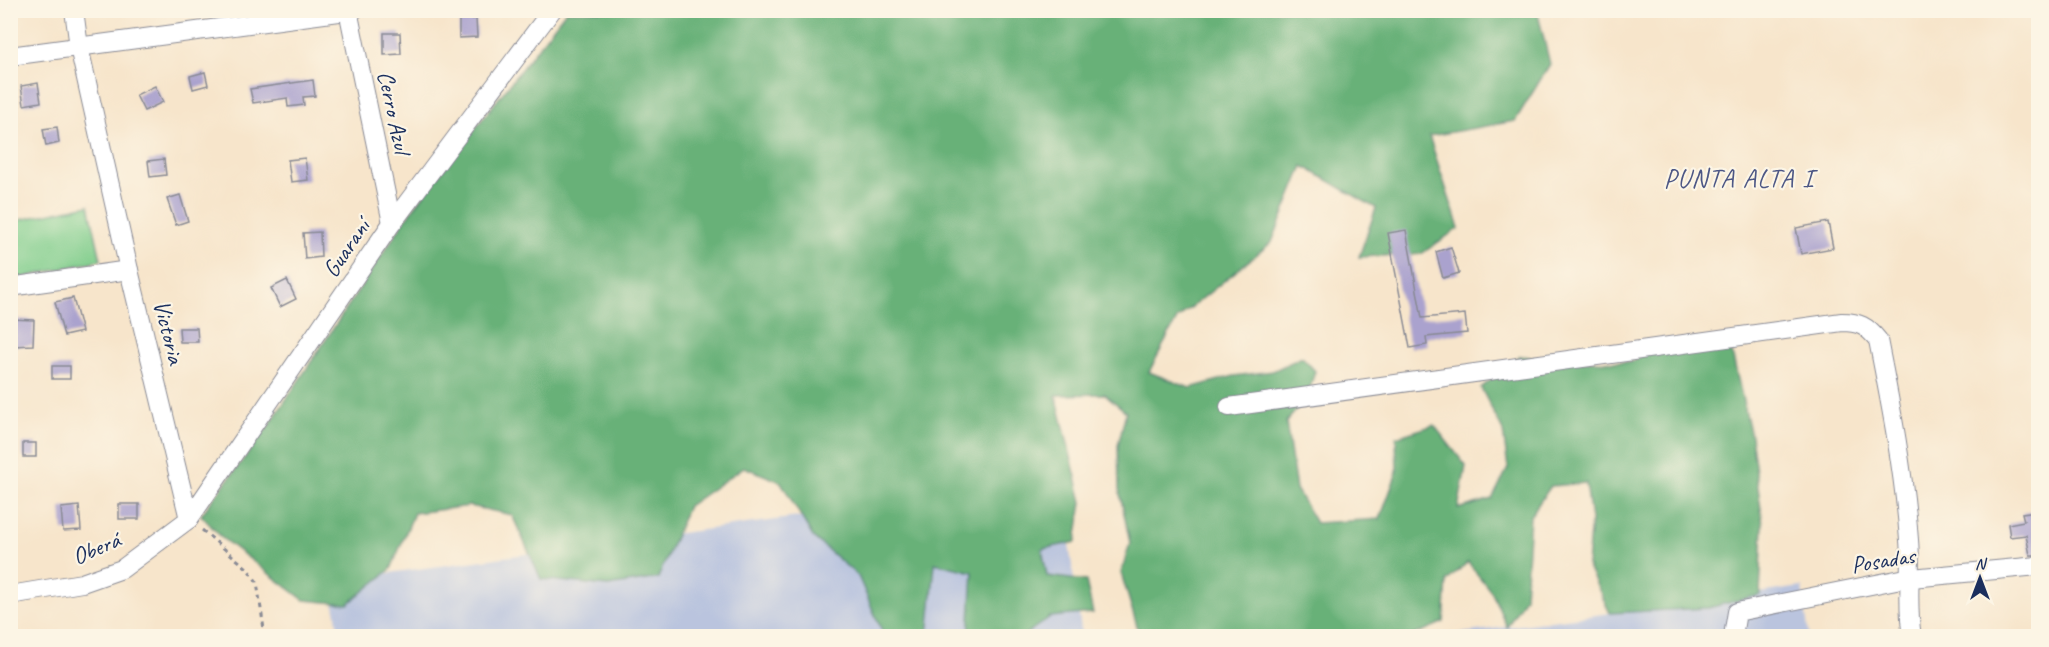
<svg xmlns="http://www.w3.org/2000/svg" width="2049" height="647" font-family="Caveat,sans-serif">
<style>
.industrial{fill:#bac4de}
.green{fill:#81ce8d;stroke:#4e7e76;stroke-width:1.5}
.forest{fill:#68b178;stroke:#42706b;stroke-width:1.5}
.building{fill:#aaa2ce}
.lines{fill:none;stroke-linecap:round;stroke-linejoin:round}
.minor-casing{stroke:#898a94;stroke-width:20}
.path{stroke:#898a94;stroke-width:3;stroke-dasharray:4.5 4.5;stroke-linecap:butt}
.minor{stroke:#fff;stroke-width:18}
.labels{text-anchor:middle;stroke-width:4.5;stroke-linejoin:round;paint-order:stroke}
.street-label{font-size:24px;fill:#1b2f5e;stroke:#fcf5e5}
.neighbourhood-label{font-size:26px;letter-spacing:1.5px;fill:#4d5785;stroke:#fcf5e5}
</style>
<rect width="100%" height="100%" fill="#fcf5e5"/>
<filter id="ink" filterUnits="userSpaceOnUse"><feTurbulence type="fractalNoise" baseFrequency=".0167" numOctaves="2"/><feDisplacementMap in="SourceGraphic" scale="12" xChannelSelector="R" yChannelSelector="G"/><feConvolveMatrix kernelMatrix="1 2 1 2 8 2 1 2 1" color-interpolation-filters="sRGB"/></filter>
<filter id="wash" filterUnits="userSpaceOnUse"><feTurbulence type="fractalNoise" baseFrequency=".008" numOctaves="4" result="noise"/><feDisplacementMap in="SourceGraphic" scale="24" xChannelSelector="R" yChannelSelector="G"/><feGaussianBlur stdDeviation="1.35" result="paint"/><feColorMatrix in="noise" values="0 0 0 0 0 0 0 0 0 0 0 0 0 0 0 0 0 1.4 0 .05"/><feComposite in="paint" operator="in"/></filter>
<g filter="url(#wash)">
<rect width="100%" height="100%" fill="#f7e5cb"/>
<g class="industrial">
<polygon points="1060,481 1082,636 339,636 331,581"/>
<polygon points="1802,587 1809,636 1440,636"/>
</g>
<polygon class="green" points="89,205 101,260 11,280 10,222"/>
<polygon class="forest" points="1537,10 1550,64 1515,121 1429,136 1459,228 1421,254 1359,257 1376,208 1303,166 1272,242 1177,319 1149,372 1190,388 1234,376 1273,371 1302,357 1315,371 1307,398 1286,422 1296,489 1316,523 1380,519 1397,472 1396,437 1434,425 1466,466 1458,509 1492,499 1508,468 1503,431 1481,388 1520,356 1580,361 1632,362 1660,343 1732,353 1751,436 1763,524 1760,595 1708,608 1610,613 1587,565 1591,520 1586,483 1551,486 1530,516 1525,597 1507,627 1492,593 1468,562 1447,581 1444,622 1412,636 1140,636 1121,573 1130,543 1119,489 1118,445 1126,412 1105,394 1056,395 1082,502 1076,542 1042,549 1047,576 1086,581 1093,613 1050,617 1023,636 969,636 973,572 935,563 928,636 908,636 883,633 858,576 813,537 781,482 744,467 688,506 658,578 608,586 541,579 512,515 470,506 414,513 391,569 348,604 304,600 222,538 201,515 268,427 407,217 566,11"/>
<g id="blocks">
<g class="building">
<polygon points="459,19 476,19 477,37 459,38"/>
<polygon points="384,33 400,33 401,54 384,55"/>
<polygon points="205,72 208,85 193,89 190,76"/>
<polygon points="313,80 315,96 303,97 304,105 288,107 287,98 253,103 250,89"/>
<polygon points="38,83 41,102 24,105 21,86"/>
<polygon points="155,86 163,102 144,111 136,95"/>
<polygon points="57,127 59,143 46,146 43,129"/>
<polygon points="305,158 308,180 291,182 288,160"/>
<polygon points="164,159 166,175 150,177 148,161"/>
<polygon points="180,195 188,221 176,225 167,199"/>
<polygon points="1828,222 1833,248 1801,254 1796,228"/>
<polygon points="1406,230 1422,318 1465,314 1467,333 1426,337 1427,345 1410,348 1388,233"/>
<polygon points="320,232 321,257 305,259 303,233"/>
<polygon points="1451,247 1459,273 1443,278 1436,252"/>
<polygon points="287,280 296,299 280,307 271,288"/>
<polygon points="73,298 82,332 64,336 55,302"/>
<polygon points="10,319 34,320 33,345 14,346 14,340 10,340"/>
<polygon points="179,328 197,328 198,342 180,342"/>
<rect x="52" y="366" width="18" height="13"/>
<rect x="23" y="443" width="13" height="14"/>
<rect x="119" y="504" width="20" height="15"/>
<polygon points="79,506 81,530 63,531 61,508"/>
<polygon points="2037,511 2038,555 2030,555 2026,535 2010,537 2008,524 2024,521 2022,513"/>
</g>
</g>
</g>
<g filter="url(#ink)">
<use href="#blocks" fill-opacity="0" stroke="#898a94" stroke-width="1.5"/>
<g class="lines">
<defs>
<g id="minor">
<polyline points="74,10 79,47 129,270 189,519"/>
<polyline points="348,10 392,223"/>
<polyline points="10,56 354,10"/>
<polyline points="10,287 129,270"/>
<path d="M1229,407L1842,322C1859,322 1867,326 1878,340C1891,406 1904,472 1909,540C1912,572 1906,604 1912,636"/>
<polyline points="10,595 82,583 122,569 189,519 392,223 552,10"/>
<polyline points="1733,636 1737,612 1901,579 2038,566"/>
</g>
</defs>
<use href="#minor" class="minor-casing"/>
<polyline class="path" points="202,530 247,568 257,582 265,636"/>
<use href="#minor" class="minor"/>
</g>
</g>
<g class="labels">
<g class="street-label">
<text transform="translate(394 112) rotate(78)" y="8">Cerro Azul</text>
<text transform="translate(346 248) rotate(-56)" y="8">Guaraní</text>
<text transform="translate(169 332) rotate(76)" y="8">Victoria</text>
<text transform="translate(96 548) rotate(-23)" y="8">Oberá</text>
<text transform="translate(1883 560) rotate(-9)" y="8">Posadas</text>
</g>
<g class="neighbourhood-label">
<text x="1739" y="187">PUNTA ALTA I</text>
</g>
</g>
<rect width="2049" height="647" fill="none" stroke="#fcf5e5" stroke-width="36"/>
<g transform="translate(1980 578)" stroke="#fcf5e5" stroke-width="4.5" paint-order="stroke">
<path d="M0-4.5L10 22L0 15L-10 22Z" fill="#1b2f5e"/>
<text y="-9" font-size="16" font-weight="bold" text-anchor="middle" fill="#1b2f5e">N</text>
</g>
</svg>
